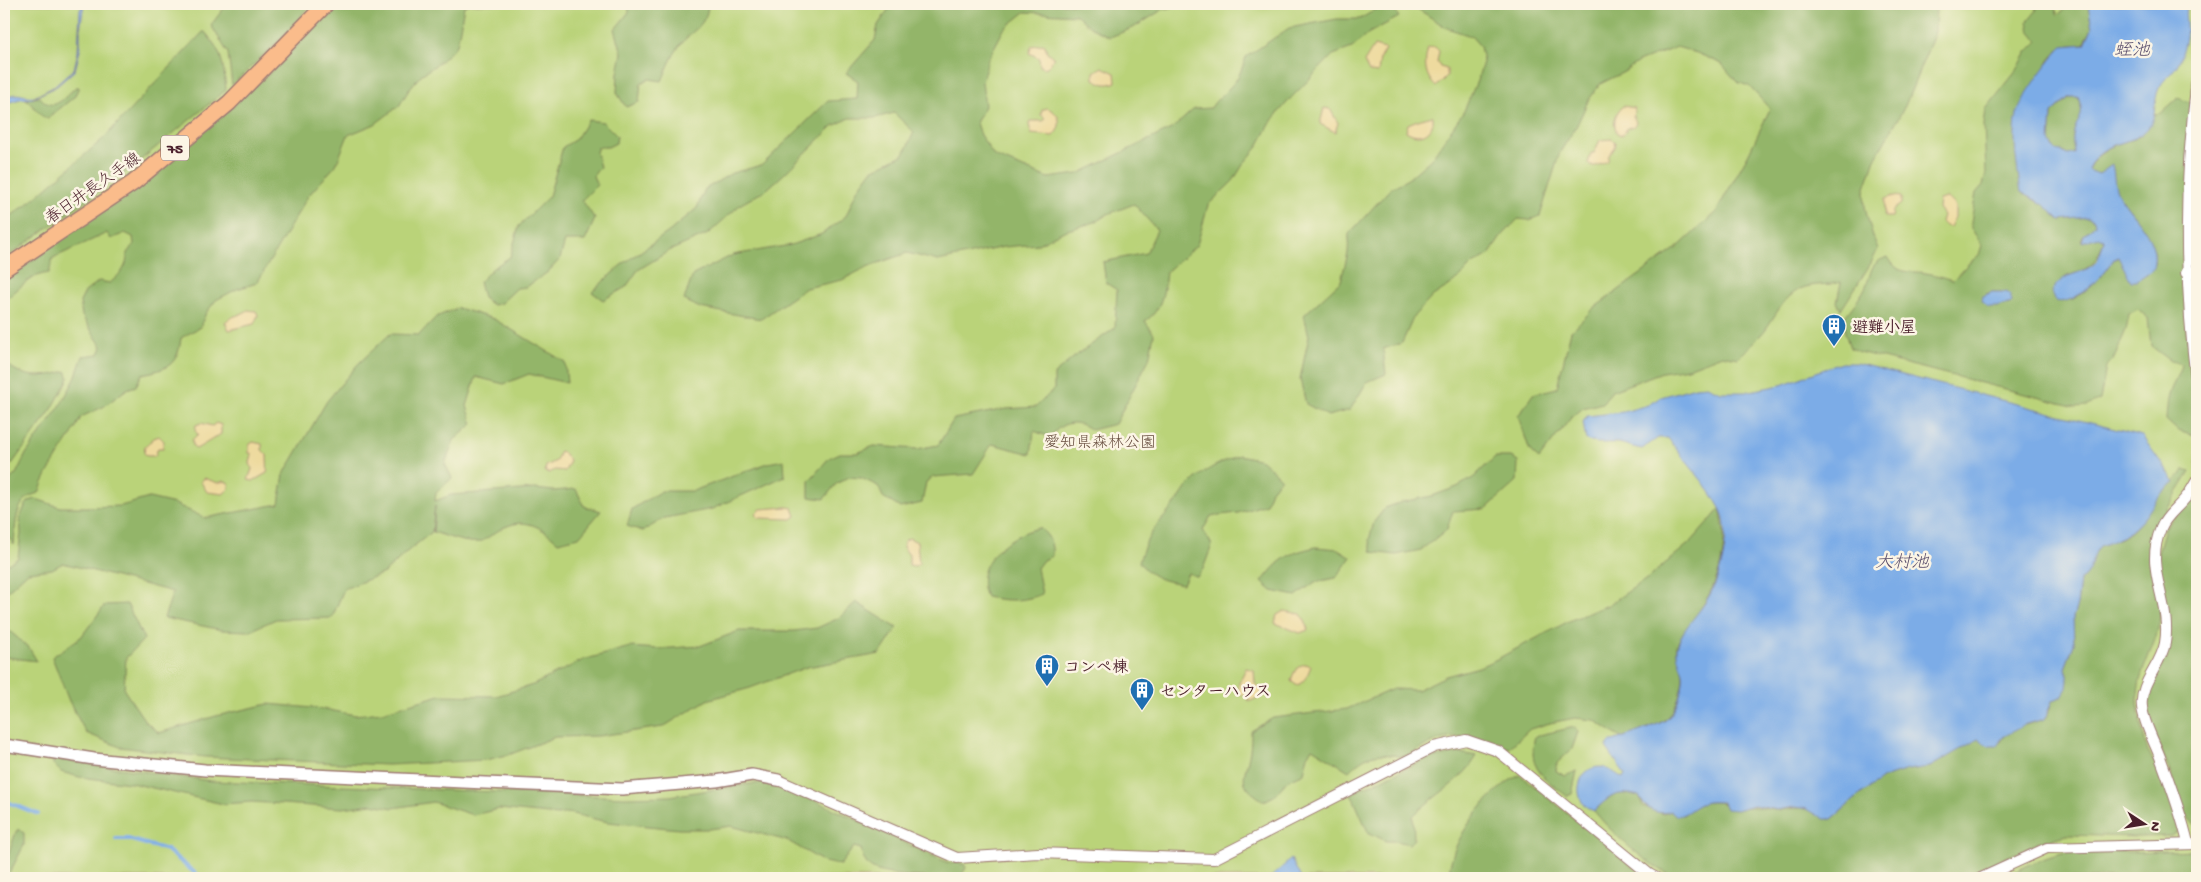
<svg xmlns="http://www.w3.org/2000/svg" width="2201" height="882" font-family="'Gochi Hand','Klee One',sans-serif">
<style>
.green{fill:#bad379;stroke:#827952}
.forest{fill:#93b569;stroke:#6e6a4a;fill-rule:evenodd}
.sand{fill:#eeda9e;stroke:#9c7c64}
.water{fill:#7cace7;stroke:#636689;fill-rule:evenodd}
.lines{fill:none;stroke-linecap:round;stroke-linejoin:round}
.stream{stroke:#7cace7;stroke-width:4}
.minor-casing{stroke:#9f7c74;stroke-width:12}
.tertiary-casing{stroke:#9f7c74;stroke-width:14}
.primary-casing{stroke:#9f7c74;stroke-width:18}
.minor{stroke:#fff;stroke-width:10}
.tertiary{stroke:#fff;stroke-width:11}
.primary{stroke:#fabc8b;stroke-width:15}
.labels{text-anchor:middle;stroke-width:5;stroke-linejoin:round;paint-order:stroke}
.shield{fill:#fcf5e5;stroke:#7f5f63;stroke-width:1}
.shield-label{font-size:15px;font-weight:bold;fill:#4a1f2b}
.street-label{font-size:16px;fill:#4a1f2b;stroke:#fcf5e5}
.poi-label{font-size:16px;font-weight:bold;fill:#4a1f2b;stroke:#fcf5e5;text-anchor:start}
.park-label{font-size:16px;fill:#664c3e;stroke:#fcf5e5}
.water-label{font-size:18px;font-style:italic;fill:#5c506d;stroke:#fcf5e5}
</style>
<rect width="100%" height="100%" fill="#fcf5e5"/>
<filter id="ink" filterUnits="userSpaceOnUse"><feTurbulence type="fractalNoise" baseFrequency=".02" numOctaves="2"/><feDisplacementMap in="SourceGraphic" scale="10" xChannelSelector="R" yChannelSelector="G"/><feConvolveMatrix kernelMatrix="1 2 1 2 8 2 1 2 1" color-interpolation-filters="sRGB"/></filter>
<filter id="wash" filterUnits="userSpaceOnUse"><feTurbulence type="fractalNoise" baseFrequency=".0096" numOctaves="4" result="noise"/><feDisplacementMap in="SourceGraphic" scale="20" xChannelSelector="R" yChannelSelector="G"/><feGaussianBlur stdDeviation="1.12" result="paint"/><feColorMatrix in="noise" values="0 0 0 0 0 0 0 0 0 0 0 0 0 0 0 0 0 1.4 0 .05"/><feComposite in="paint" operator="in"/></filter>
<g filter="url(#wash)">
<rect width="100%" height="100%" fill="#f4d9bc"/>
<polygon class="green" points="4,4 2197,4 2197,46 2188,126 2183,275 2197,276 2197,878 4,878"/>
<g class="forest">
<polygon points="227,4 312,4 273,46 232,85 228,53 211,25"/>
<path d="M336,4H470L464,6L457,45L440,62L421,75L410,88L399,106L375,124L348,135L336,165L308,196L257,283L237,289L216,300L206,313L200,327L181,338C178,365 168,369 142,374L136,386L127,389L103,407L81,417C69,444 48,465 39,493C14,498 16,524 14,545L4,531V485L16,474L26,454L60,406L74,381L83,356L99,354L102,347L82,316L80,302L85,292L99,281L110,283C120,274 128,268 127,253L134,244L133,237L125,233L111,239L107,233L53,258L49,273C29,275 18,290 4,301V281L87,221L226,112L284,60Z"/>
<path d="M628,4H708C708,25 691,31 680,45C672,56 667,69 662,81L649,79L641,83L639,102L626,107L617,93L618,73L622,53L615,29L629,12Z"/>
<path d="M892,4H1183L1162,10L1133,28L1110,37L1090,27L1077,15L1025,12L1004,29L988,59L982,82L985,106L976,123L980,135L994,156L1048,178L1078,174L1173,128L1194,109L1211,108C1216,99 1222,96 1229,88C1238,80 1242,69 1246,57L1289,28L1337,19H1360L1385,4H1390L1399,17L1369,33L1352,48L1333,55L1291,98L1273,119L1257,148L1244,163L1233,181L1208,205L1197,245L1166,272C1164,291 1162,311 1145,321L1154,334L1149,359L1115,424L1091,430C1075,418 1062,422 1050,437L1034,431L1031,454L992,444L973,474L933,477L926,482L922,503L900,508L883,497L878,486L861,478L849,477L836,484L824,499L809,497V481L829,458L840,453H857L874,446L917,449L938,445L954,419L1006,409L1036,407L1054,389V374L1078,354L1115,328L1117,290L1106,283L1103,262L1146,253L1157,230L1134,204L1108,214L1095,222L1064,231L1038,244L1004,247L938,261L907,253L867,267L842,280L806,288L761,319L700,308L684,300L693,275L733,255L791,245L822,234L846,216L857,190L872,170L904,154L914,132L894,113L875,118H850L833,126L783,175L766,190L741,204L708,234L669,251L638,270L626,287L603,300L592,292L620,266L670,231L697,208L705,189L732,173L762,165L828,101L857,99L858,81L846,73L875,40L878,25Z"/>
<path d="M1410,4H1938L1936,7L1935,32L1905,106L1875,159L1864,191L1865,207L1872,234L1878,249L1871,263L1841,310L1837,302L1841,282C1828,286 1813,283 1800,289C1783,298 1776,315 1765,330C1757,340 1747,349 1738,358L1722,355L1688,368L1662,372L1612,391L1602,403L1583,408L1570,419L1539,459L1530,451L1518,416L1533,394L1557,388L1571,331L1594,308L1678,247L1716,212L1748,155L1770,109L1749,86L1737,82L1722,64L1697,53L1677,47L1638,62L1624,72L1600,84L1588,101L1576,127L1560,152L1540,216L1529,220L1518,219L1501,237L1489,255L1471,265L1459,279L1433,296L1414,316L1402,343L1383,349L1386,374L1367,382L1350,410L1328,416L1306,404L1300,379L1309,336L1304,315L1341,281L1348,253L1349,234L1391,188L1408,179L1431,159L1464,111L1477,81L1483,62L1480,46L1471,36L1447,28Z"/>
<path d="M2035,4H2053L2058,15L2070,4H2088L2092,28L2084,44L2062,46L2050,59L2042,74L2021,192L2043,204L2060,220L2088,217L2094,220L2095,225L2084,234L2081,240L2085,241L2099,237L2104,240C2097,263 2090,270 2066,276L2071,300C2084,294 2106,274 2112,260L2119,257L2136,281C2140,277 2152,272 2153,267C2162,243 2131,214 2119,196C2114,187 2112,176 2110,166L2102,174H2094L2088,171C2094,152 2114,144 2131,140C2143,137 2150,124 2154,114L2161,113L2178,98L2191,103L2186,327L2194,394V436L2178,431L2166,420C2167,409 2167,397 2172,387C2176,378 2180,375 2182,364L2171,361L2151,346L2148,318L2138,309L2129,314L2126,330L2113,360L2106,367L2100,400L2087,406L2076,407L1859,352L1850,348L1845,333L1844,318C1851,308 1860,298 1865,288C1873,272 1868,263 1888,257C1899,276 1907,270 1926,273C1935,274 1944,278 1953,280L1968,264L1979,255L1982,245L1971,228V222L1976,193L1983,185L1986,174L1984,125L1986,109L2017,70L2027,52L2038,41L2030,31L2028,21L2037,10ZM1992,292H2006L2012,303L1997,307L1986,294Z"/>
<path d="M203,32H205C223,54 223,62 226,90L126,172L4,259V221L30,202L103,139Z"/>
<path d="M76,87H79L74,97L48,118H44L26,99L40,97C54,114 63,98 76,87Z"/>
<path d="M2070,97H2078C2088,121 2074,119 2073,138C2072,143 2074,149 2074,154L2067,155L2062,151L2055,150L2050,142L2052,113Z"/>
<polygon points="588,120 603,122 617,136 616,143 608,147 598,147 596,152 600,167 593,176 597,185 582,200 595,219 585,241 565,241 560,259 548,272 526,287 517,288 501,303 493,305 483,298 479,282 493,268 510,257 519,226 549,196 563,147 576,139"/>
<path d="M458,308L494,319L565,362L567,383L529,374L504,384L476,377L467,406L473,424L454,440L445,464L452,478L436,493L435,501L451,495L535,489L554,491L576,489L584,506L601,511L579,537L558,542C537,523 521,516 496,532C491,535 484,541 479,542C465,544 447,536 433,532L435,506L432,532L409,550L384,573L344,589L332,618L276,619L249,631L222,630L164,618L173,592L63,563L52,569L28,572L4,594V566L18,558L21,533L20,518L25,506L29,501L36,499L60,507H86L121,506L149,498L175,504L205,518L279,504L284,474L327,401L358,364L390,334L419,335L436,317Z"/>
<path d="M4,361C23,380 42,378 66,371L69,378L52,409L12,464L4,462Z"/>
<path d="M1239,455L1262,460L1281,478L1271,490L1266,504L1238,513L1211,516L1203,530L1212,545L1203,569L1197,577L1188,573L1183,584C1164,581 1151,578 1139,562C1147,533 1158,525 1176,503C1181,497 1184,490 1189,485C1203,470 1222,462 1239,455Z"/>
<polygon points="1495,457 1511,457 1518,461 1517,481 1486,509 1453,511 1447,529 1421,550 1396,555 1372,552 1369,540 1374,522 1385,508 1402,502 1432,496 1457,487 1473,478"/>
<polygon points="784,460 785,476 712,509 665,518 643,531 627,526 632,509 661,491 693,491 768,463"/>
<path d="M2184,470L2190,472C2177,494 2149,532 2150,558C2151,575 2159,593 2160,610C2161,641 2139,666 2138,695C2137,708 2143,739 2148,751C2153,762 2160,771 2166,781C2173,793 2176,810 2181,824L2179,830L2171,836L2139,837L2067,835L2040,842L1961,878H1675C1645,862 1616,838 1594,811C1610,796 1616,790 1639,796L1643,806L1663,814L1671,811L1683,815C1701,800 1716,797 1736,810C1755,804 1756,808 1775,810C1785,811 1795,806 1806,809C1816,812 1821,819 1832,819L1861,794L1883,778L1907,770L1930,767L1979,738L1985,742H2001C2008,725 2034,725 2047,717L2052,701L2062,696L2068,680L2065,668L2074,644L2073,617L2077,605L2080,580C2093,574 2088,558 2097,548C2104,541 2118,541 2125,536C2143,524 2151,504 2165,489C2172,482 2179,479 2184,470Z"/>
<polygon points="2197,488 2197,828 2187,816 2146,711 2145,698 2167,652 2157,556 2165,528"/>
<path d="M1720,509C1730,547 1720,581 1698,613C1692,622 1681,634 1677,645C1675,655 1682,664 1683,674C1684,685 1675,713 1666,719C1657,726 1632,734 1621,738L1594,720L1575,718L1550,723L1530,729L1509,748C1477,739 1467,731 1433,742C1423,746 1415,753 1405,756C1400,757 1394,755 1390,755C1371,752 1361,759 1349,771L1312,748L1308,755L1304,773L1287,781L1274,796L1264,801C1235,783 1245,778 1250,751C1251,744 1251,737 1251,731L1273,718L1347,709L1393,689L1417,690L1446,676L1479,667L1497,659L1571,620L1608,605L1648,578L1692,541Z"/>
<path d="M1040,528C1050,537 1053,543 1052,556L1043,560L1037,568L1042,594C1023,602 1006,601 986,597C970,563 1011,533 1040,528Z"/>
<path d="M1316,547L1338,549L1351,557L1336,578L1315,582L1296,596L1272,591L1262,582C1279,559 1288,553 1316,547Z"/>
<polygon points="856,602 897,628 880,654 807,667 750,688 707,700 663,727 598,736 555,737 511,754 486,760 388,765 205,757 120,747 86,733 69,701 52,657 81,637 105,605 127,604 144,639 126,658 124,690 145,721 159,733 216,716 268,704 324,709 355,715 382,712 440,695 496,696 533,685 583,660 630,647 658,649 700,646 739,631 794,631 817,628 839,618"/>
<polygon points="4,626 29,648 37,661 4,657"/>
<path d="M1575,727L1578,732L1572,749L1557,763L1556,771L1565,776L1577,771L1572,794L1567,796C1544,778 1527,769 1535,736Z"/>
<path d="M1459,753L1477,756C1462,783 1434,794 1413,816L1414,839L1409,844L1397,841H1386L1368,832L1351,793L1429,758Z"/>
<path d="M55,759L211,781L626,797L670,796L749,784L767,783L789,788L946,862L964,864L966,868L960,877C940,879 889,877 873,869C865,865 863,857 861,849L854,847L840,865L824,862L788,841L731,826L710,829H679L608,822L568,813L558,815L499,809L473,815L433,802L393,808L372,804L343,808L252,802L223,804L131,783L79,777L61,772L52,763Z"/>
<path d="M1520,775L1648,878H1450C1445,845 1491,787 1520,775Z"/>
<polygon points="18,829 24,833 24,845 7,878 4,878 4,867 16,832"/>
<path d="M2078,850L2129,852L2197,850V878H2004C2028,864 2050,854 2078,850Z"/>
</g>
<g class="sand">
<polygon points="1042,44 1045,45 1047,52 1054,58 1049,66 1044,68 1040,66 1039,58 1029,53 1032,46"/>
<polygon points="1374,46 1385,49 1380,58 1378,73 1369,72 1364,62"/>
<path d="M1435,47L1439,51L1437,62L1440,67L1447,69V76L1436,87C1424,75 1424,63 1428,48Z"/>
<path d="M1102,67L1115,73L1116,82C1107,86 1102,84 1094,79V72Z"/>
<path d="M1623,106L1635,108L1633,116L1636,122L1635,126L1627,128L1623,135L1618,134C1612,125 1614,113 1623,106Z"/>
<path d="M1047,108C1061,113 1063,126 1053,136L1031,134L1029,124L1030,121H1043L1046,119L1041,115L1042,110Z"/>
<polygon points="1324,108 1330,109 1338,123 1335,132 1320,124"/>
<path d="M1433,116C1435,133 1420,140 1406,131L1408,124C1416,120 1425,118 1433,116Z"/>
<polygon points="1611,139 1616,142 1615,148 1609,155 1608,161 1593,167 1588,164 1591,153 1594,153 1600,140"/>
<polygon points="1893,196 1901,197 1901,204 1893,210 1892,217 1884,217 1885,199"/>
<polygon points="1947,198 1955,206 1955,217 1950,227 1945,226 1941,222 1943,215 1938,208 1939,200"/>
<path d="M248,310L256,311L258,315L254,324L229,330L225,322C232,315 240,316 248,310Z"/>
<path d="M201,423L212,426L216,423L221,425V434C216,437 200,447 196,449L193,446L192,440L198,434L195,431L196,425Z"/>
<polygon points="159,436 164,441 163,448 158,448 155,456 147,456 144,453 145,446 154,438"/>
<path d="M253,442L262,444V450L267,455C267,461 268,467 267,473L253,481L248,480L252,469L250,463L252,454L249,453V445Z"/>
<polygon points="560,451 563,452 570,461 565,471 555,470 549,473 545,472 546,466 556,461"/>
<polygon points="204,478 218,483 224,481 229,483 229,489 223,494 207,492 201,482"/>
<polygon points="787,507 793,508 796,516 792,519 758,518 756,513 761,509"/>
<polygon points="909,538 917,542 919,564 915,566 909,565 909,555 903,547 904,541"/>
<polygon points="1284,611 1301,614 1305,621 1308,630 1300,633 1275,623 1277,615"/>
<path d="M1306,664L1311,666L1307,676L1301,684L1296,685L1291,681C1293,673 1297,665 1306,664Z"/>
<polygon points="1246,668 1254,670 1255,684 1263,690 1261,696 1251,701 1248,700 1248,696 1238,694 1239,683"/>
</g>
<g class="water">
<polygon points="83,4 84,4 80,29 80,50 75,70 57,86 33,98 20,99 4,104 4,97 16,94 34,97 55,86 74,69 78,52 80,10"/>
<path d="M2088,4H2187C2183,14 2188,27 2186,38C2184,47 2181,60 2176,67C2171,74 2163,80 2159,88C2153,101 2157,117 2148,128C2133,147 2098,139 2088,170L2099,174L2112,165C2115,175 2113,185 2119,195C2132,218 2163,240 2152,270L2136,281H2131L2118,257L2112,260C2106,274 2073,307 2056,301L2052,292C2062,271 2080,277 2095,263C2100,258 2102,247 2104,240L2099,237L2082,242L2084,234L2095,225L2094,220L2088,217L2060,220L2043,204L2021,192C2017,167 2012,139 2017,114C2020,99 2051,59 2062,46L2085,44L2092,28ZM2069,97H2078C2087,120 2075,118 2073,137C2072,142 2074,149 2074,154L2067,155L2061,151L2055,150L2050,141L2052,113Z"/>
<polygon points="1992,292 2006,292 2010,294 2012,303 1997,307 1988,307 1982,301 1983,296"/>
<path d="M1841,363H1856L2142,436L2175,482C2163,489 2157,499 2149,511C2137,529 2121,540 2100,546C2090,556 2093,574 2080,580L2077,605L2073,617L2074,644L2065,668L2068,680L2067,688L2062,696L2052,701L2045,719L2026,724L2003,737L1997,746H1989L1978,739L1930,767L1907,770L1883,778L1861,794L1832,819H1824L1807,809L1795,807L1777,810L1754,805L1736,810L1726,809L1723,802C1717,802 1709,801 1703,803C1693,806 1687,815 1677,816L1671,811C1657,816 1645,809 1639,796C1616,790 1610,796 1594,811C1570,803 1576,766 1601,767C1609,768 1616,774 1623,778L1625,774L1606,747L1610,742C1621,738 1660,725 1667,719C1676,711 1685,685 1683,673C1681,664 1674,654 1678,644C1683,627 1701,612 1709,596C1722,574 1732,532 1720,508C1707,483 1684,461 1668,438H1658L1642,449C1634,448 1626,444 1618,443C1606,442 1598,445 1586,440L1583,422L1587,416L1623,412L1648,405L1661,397L1695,387L1707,386L1721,392H1745L1781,385Z"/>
<polygon points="1291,859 1301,878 1270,878"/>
</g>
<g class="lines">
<g class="stream">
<polyline points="4,803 10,803 38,814"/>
<polyline points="116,839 128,839 167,850 201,878"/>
</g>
</g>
</g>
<g filter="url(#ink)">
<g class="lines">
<defs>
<g id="minor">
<path d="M2197,81C2183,184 2184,286 2197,388"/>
<polyline points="2186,273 2197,271"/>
<polyline points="778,780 957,858 1038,853 1214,859 1434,747 1466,740 1498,751 1649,874 1657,878"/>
<path d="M2188,843C2181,813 2171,786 2160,757C2154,741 2144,724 2142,707C2139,683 2161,666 2165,643C2172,601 2143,571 2161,528C2166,515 2179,507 2187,496C2191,491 2194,485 2197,480"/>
<polyline points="1981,878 2047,848 2197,844"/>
</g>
<polyline id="tertiary" points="4,745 94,759 205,770 485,783 622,789 716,781 752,775 778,780"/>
<polyline id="primary" points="4,269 133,183 229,103 326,4"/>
</defs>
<use href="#minor" class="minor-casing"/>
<use href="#tertiary" class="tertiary-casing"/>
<use href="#primary" class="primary-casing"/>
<use href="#minor" class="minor"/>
<use href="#tertiary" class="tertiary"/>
<use href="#primary" class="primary"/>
</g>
</g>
<defs>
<symbol id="building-pin" viewBox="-11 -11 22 30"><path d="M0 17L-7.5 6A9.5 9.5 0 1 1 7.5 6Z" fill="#1f6fb2" stroke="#fcf5e5"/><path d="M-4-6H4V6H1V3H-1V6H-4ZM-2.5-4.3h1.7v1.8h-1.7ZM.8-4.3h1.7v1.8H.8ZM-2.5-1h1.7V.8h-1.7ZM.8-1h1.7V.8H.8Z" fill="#fff"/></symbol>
</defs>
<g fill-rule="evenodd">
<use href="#building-pin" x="1820" y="312" width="28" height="38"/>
<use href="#building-pin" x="1033" y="652" width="28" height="38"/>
<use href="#building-pin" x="1128" y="676" width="28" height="38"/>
</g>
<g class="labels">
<rect class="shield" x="161" y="135.5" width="28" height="25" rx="4"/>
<g class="shield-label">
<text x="175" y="153">75</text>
</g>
<g class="street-label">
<text transform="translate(92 187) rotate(-35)" y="6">春日井長久手線</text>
</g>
<g class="poi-label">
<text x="1852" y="332">避難小屋</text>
<text x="1064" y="672">コンペ棟</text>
<text x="1160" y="696">センターハウス</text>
</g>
<g class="park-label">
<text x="1100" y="447">愛知県森林公園</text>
</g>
<g class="water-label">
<text x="2132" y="55">蛭池</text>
<text x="1902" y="567">大村池</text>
</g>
</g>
<rect width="2201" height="882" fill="none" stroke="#fcf5e5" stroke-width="20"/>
<g transform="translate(2144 824) rotate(102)" stroke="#fcf5e5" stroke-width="4" paint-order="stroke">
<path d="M0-4L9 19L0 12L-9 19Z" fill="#4a1f2b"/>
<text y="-8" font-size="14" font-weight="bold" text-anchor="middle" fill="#4a1f2b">N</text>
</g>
</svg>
